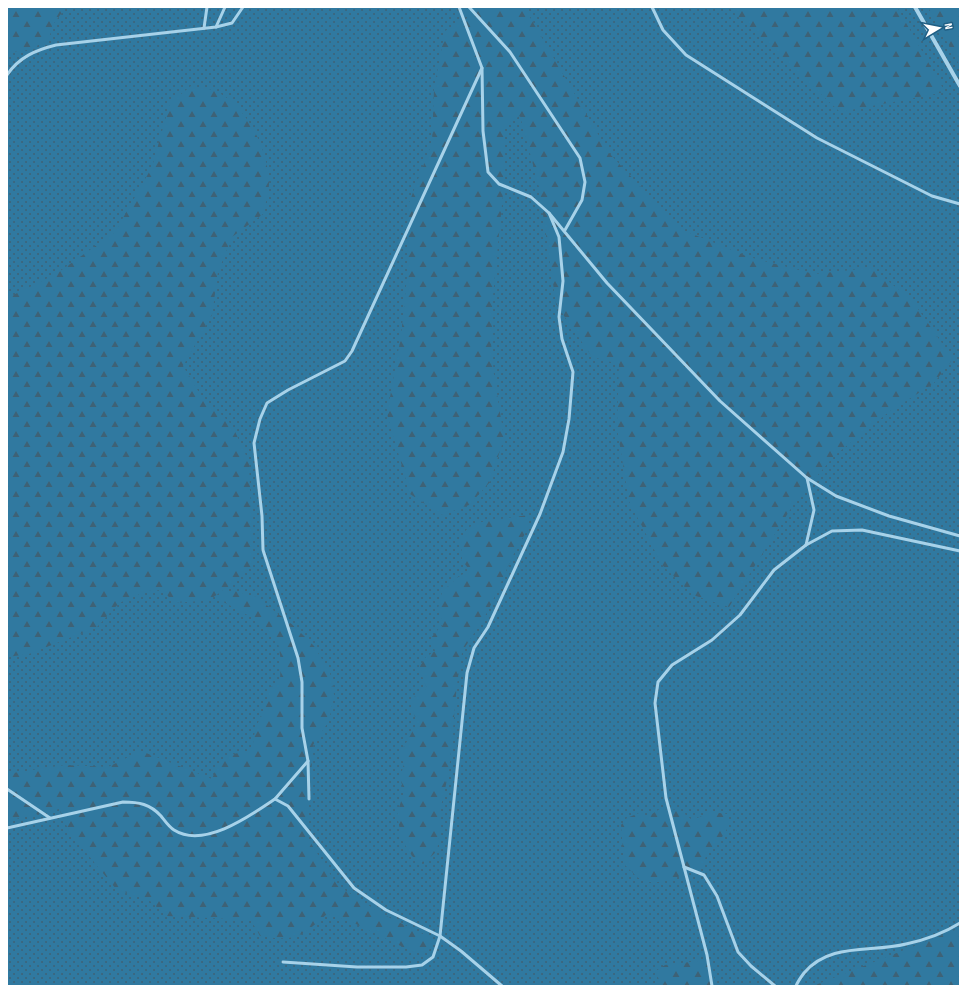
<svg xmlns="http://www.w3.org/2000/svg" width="967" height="993" font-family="'Sofia Sans Condensed',sans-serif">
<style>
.grass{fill:url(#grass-dots)}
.forest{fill:url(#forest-firs)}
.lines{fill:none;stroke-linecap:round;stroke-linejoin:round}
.lane{stroke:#a7d2e9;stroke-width:3}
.street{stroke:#a7d2e9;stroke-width:4}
</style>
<defs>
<pattern id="grass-dots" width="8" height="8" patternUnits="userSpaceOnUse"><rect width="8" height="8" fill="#3079a0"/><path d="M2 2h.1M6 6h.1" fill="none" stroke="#3e6276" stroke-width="1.8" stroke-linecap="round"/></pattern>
<pattern id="forest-firs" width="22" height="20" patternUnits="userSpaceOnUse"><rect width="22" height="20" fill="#3079a0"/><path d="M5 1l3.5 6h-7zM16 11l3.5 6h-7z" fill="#3e6276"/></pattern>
</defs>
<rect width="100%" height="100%" fill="#205f84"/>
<rect class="grass" x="7" y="7" width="953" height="979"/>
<g class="forest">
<polygon points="7,7 66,7 52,26 49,40 28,50 8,53"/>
<polygon points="463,7 524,7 609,153 680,229 749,257 814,274 871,268 911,299 953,359 933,384 890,411 834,456 795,502 729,607 693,595 662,565 629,501 617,428 619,364 592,357 556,304 539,187 520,116 505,124 503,194 493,295 491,356 504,438 490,482 469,505 442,515 410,494 387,414 401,336 408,267 409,203 432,143 434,89 445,31 469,17"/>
<polygon points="728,7 897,7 945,92 840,112"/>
<polygon points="928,7 960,7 960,66"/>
<path d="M191,86C199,88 208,88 215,91C247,105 269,151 269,184C269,193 265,205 263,214L232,237L218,272L212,315L183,366L200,394L232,425L249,462L253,565L237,581L209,600L175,603L162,590L147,591L119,603L97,627L29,654L7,657V298L56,274L115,232L152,167L170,103Z"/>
<path d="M528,515L529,527L516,549L488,611L462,652L457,684L449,772L440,810V831L437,851L423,864L412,856L402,840L397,815L404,791L400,778L404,764L399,753C407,744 410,734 417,724L410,700L427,688L423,679L420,666L426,657L435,651L431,638L443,624L438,609L442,592L459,576L470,571L462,560L461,541L466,530L475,523Z"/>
<path d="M235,591L256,597L294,626L314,646L330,673L334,695L329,721L313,745L307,837L337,885L382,914L425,935L434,941L428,952L411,951L354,923L327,914C301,937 296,942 260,936L251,920L167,916L150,901L116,889L70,833L59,809L7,821V771L13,773L65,765L108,767L141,751L212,779C221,755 228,755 252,750L255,730L265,706L270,688L280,679L281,662L278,641L253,618L218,599L224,593Z"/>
<path d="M660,809L680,810L692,820L712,812L727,814V829L719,842L708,850L703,865C685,874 657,891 637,877C633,873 628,868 624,864L621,825L627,818L639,813L647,817Z"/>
<polygon points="960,928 960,986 813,986"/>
<polygon points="706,960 718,986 661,986 656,971 665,965"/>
</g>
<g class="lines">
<g class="lane">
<polyline points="459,7 482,68 483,131 488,172 499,184 531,197 549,213 607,283 720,401 807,478 836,496 889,516 960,536"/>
<polyline points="469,7 510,52 580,158 585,182 582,200 565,230"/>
<polyline points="652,7 663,30 686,55 817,138 932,196 960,204"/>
<polyline points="216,27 225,7"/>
<polyline points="204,28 207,7"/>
<path d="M7,75C19,57 36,50 56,45L216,27L232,23L243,7"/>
<polyline points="806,545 814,510 807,478"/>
<polyline points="7,789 50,818"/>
<polyline points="275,799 308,761"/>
<polyline points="309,799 308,761 302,728 302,682 298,658 263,550 262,516 254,443 260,419 267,403 288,390 345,361 352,351 482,68"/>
<path d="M7,828L123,802C139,802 150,804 161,816C165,821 169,827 174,830C204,849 250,816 275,799L288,806L354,888L386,910L440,936L461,951L502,986"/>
<polyline points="684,867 704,875 717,896 738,952 751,966 775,986"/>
<polyline points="283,962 357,967 406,967 422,965 433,957 440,936 467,673 474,648 488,627 540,514 563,452 569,419 573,372 562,339 559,317 563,281 559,237 549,213"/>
<polyline points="712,986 707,955 666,798 655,703 658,682 672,665 712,640 740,615 774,570 806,545 832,531 862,530 960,551"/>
<path d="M796,986C798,981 801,977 804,973C830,942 871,953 906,944C925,940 944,933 960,923"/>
</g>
<polyline class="street" points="915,7 960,86"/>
</g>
<rect width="967" height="993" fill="none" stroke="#ffffff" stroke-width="16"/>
<g transform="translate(939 28) rotate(80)" stroke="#205f84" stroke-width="3" paint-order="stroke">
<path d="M0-3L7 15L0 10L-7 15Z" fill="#ffffff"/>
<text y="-6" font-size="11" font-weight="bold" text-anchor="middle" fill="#ffffff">N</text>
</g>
</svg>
